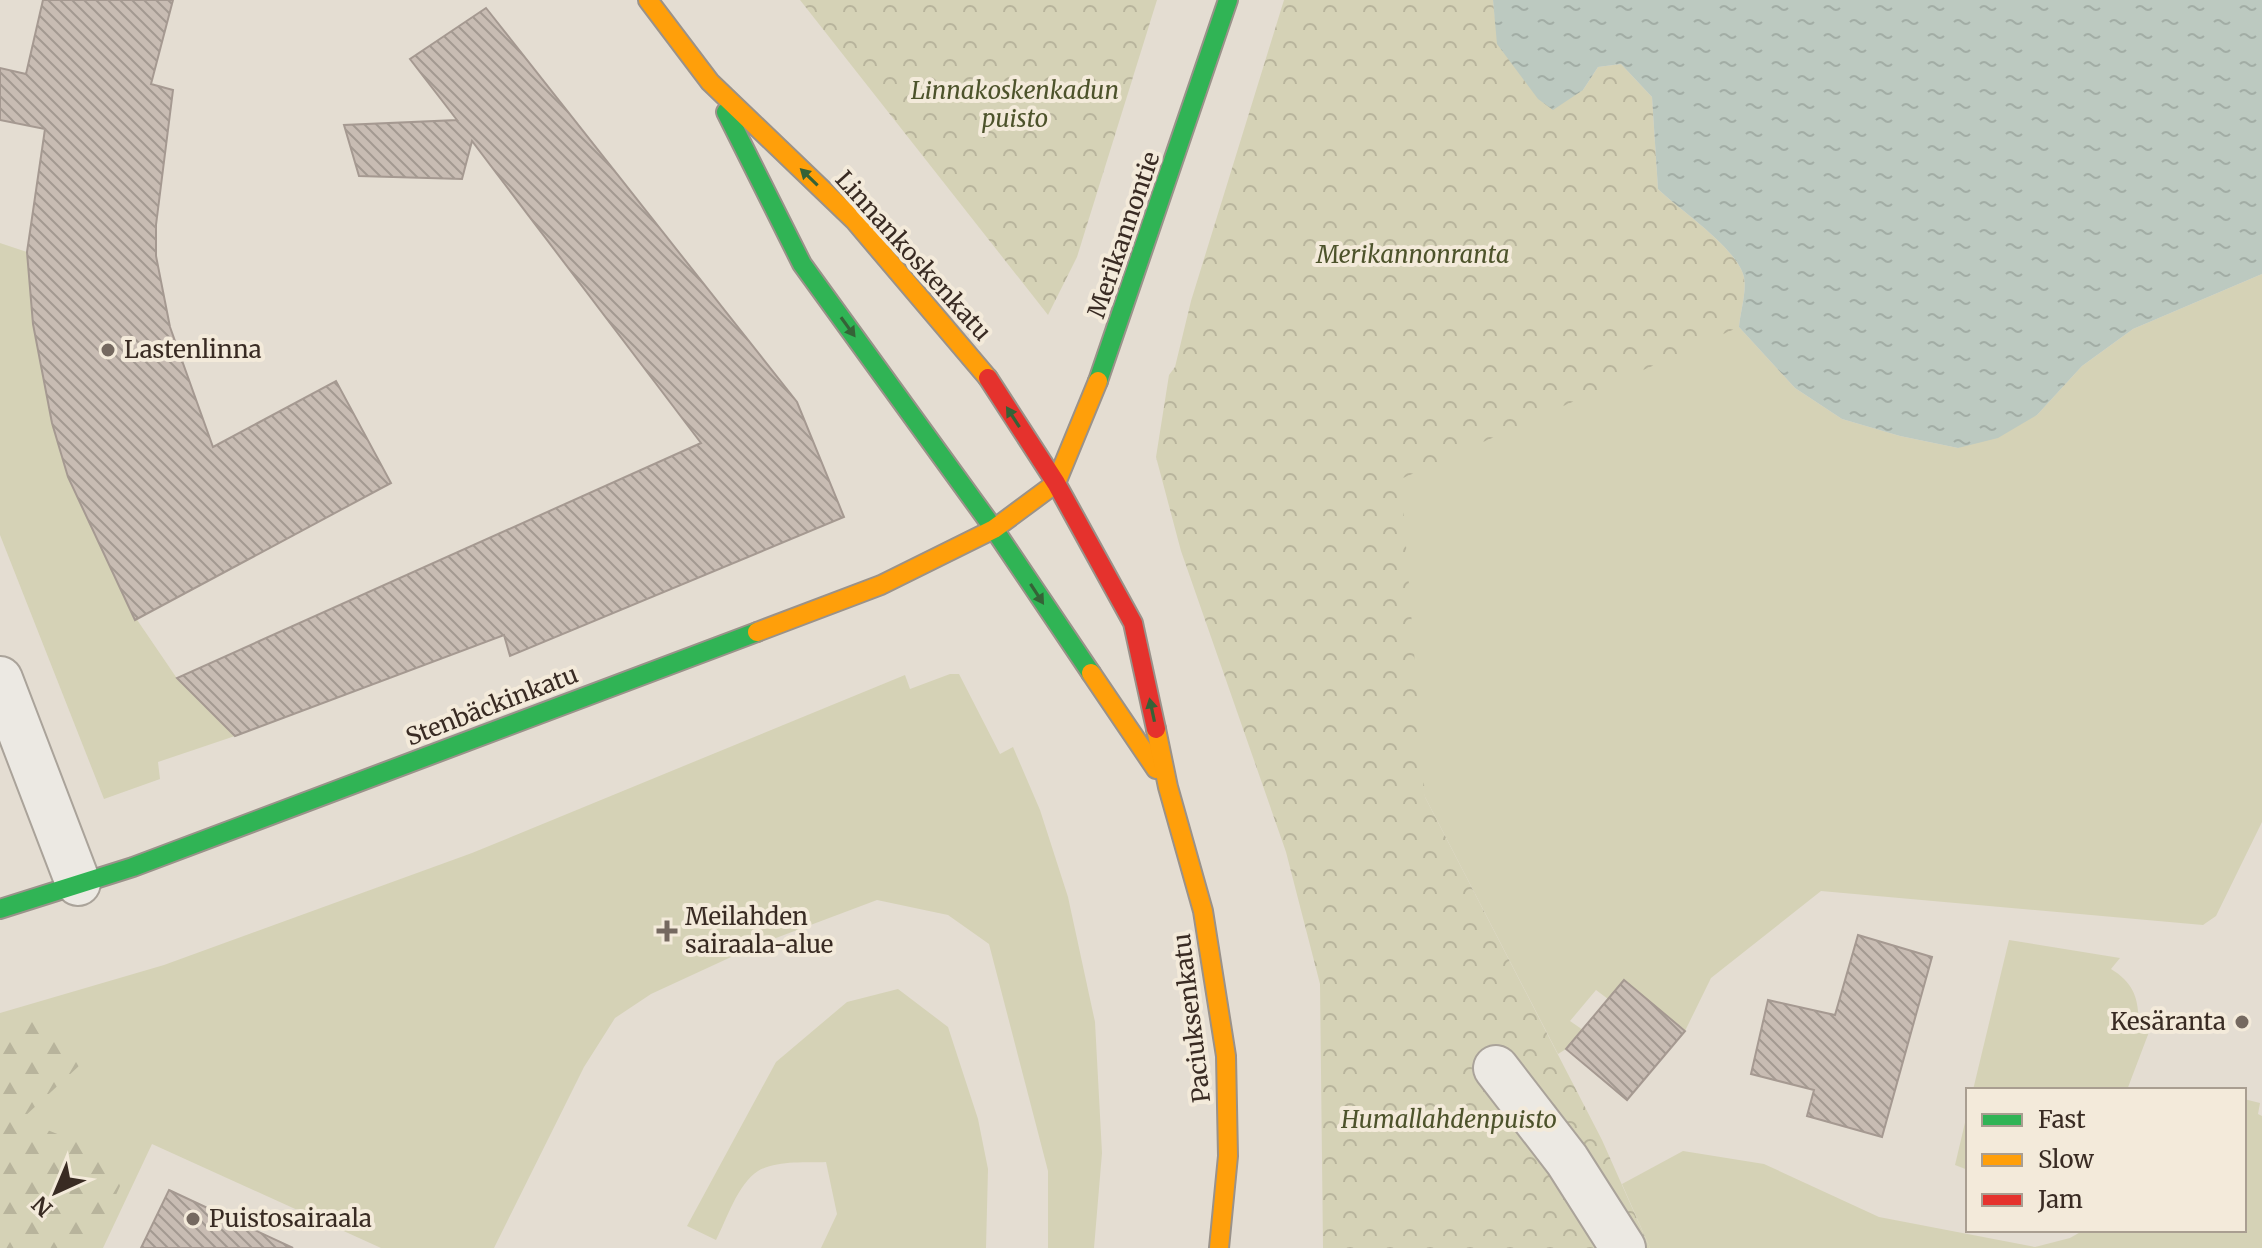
<svg xmlns="http://www.w3.org/2000/svg" width="2262" height="1248" font-family="Merriweather,serif">
<style>
.grass{fill:#d5d2b6}
.forest{fill:url(#forest-firs)}
.park{fill:url(#park-crowns)}
.water{fill:url(#water-ripples)}
.building{fill:url(#building-back-hatch);stroke:#a59991;stroke-width:2}
.lines{fill:none;stroke-linecap:round;stroke-linejoin:round}
.street-casing{stroke:#aaa39a;stroke-width:48}
.fast-casing{stroke:#9a928a;stroke-width:22}
.slow-casing{stroke:#9a928a;stroke-width:22}
.jam-casing{stroke:#9a928a;stroke-width:22}
.street{stroke:#ece9e3;stroke-width:44}
.fast{stroke:#30b455;stroke-width:18}
.slow{stroke:#ff9f0a;stroke-width:18}
.jam{stroke:#e5322d;stroke-width:18}
.oneway{fill:#356237}
.poi-dot{fill:#756960;stroke:#f3eada;stroke-width:3}
.labels{text-anchor:middle;stroke-width:8;stroke-linejoin:round;paint-order:stroke}
.park-label{font-size:24px;font-style:italic;fill:#4d532b;stroke:#f3eada}
.street-label{font-size:24px;fill:#392b23;stroke:#f3eada}
.poi-label{font-size:24px;fill:#392b23;stroke:#f3eada;text-anchor:start}
</style>
<defs>
<pattern id="forest-firs" width="22" height="20" patternUnits="userSpaceOnUse" patternTransform="scale(2)"><rect width="22" height="20" fill="#d5d2b6"/><path d="M5 1l3.5 6h-7zM16 11l3.5 6h-7z" fill="#b8b49c"/></pattern>
<pattern id="park-crowns" width="20" height="18" patternUnits="userSpaceOnUse" patternTransform="scale(2)"><rect width="20" height="18" fill="#d5d2b6"/><path d="M2 6a3 3 0 1 1 6 0M12 15a3 3 0 1 1 6 0" fill="none" stroke="#b8b49c"/></pattern>
<pattern id="water-ripples" width="26" height="14" patternUnits="userSpaceOnUse" patternTransform="scale(2)"><rect width="26" height="14" fill="#bcc9c0"/><path d="M2 4q2-2 4 0t4 0M15 11q2-2 4 0t4 0" fill="none" stroke="#a2ada5"/></pattern>
<pattern id="building-back-hatch" width="6" height="6" patternUnits="userSpaceOnUse" patternTransform="scale(2)"><rect width="6" height="6" fill="#c8bcb3"/><path d="M-1 5l2 2M0 0l6 6M5-1l2 2" fill="none" stroke="#a39991"/></pattern>
</defs>
<rect width="100%" height="100%" fill="#e4ddd2"/>
<g class="grass">
<polygon points="0,243 27,252 52,423 68,477 129,608 176,677 235,736 158,762 160,779 104,799 0,535"/>
<polygon points="2262,274 2262,822 2216,916 2203,925 1821,891 1711,978 1685,1031 1608,999 1596,990 1570,1021 1583,1030 1566,1049 1558,1054 1425,797 1292,309 1739,327 1795,388 1842,419 1900,436 1958,448 2037,415 2082,366 2133,329"/>
<polygon points="950,674 959,674 1000,754 1013,747 1040,810 1068,897 1095,1022 1102,1153 1094,1248 1048,1248 1048,1171 989,944 948,915 877,900 755,946 651,994 615,1018 584,1067 494,1248 381,1248 152,1144 103,1248 0,1248 0,1013 164,965 472,853 905,675 910,689"/>
<path d="M2009,940L2120,958L2111,969C2136,984 2140,1003 2138,1031L2149,1032L2127,1090H1973Z"/>
<path d="M898,989L948,1027L978,1119L988,1169L986,1248H821L837,1214L826,1162C805,1163 777,1160 758,1171C737,1185 727,1219 716,1240L687,1226L776,1062L847,1002Z"/>
<polygon points="2244,1099 2260,1103 2258,1114 2262,1116 2262,1248 1650,1248 1622,1184 1683,1151 1764,1164 1879,1217 2035,1247 2070,1238 2084,1230 2244,1230"/>
<polygon points="1968,1110 1968,1170 1955,1165"/>
</g>
<polygon class="forest" points="41,1019 80,1065 24,1117 45,1129 107,1154 120,1186 92,1248 0,1248 0,1028"/>
<g class="park">
<polygon points="800,0 1157,0 1077,257 1048,315"/>
<path d="M1284,0H1493L1498,44L1583,90L1598,67L1621,64L1652,97L1658,189C1681,211 1737,248 1744,277C1747,291 1740,313 1739,327L1401,479L1425,797L1602,1140L1650,1248H1323L1320,984L1286,852L1181,551L1156,457L1169,375L1175,367L1191,301Z"/>
</g>
<path class="water" d="M1493,0H2262V274L2133,329L2082,366L2037,415L1998,438L1958,448L1900,436L1842,419L1795,388L1739,327C1740,313 1747,291 1744,277C1737,248 1681,211 1658,189L1652,97L1621,64L1598,67L1583,90L1553,110L1538,99L1497,44Z"/>
<g class="building">
<polygon points="43,0 173,0 151,84 173,90 156,225 156,256 170,327 213,447 336,381 391,483 135,620 68,477 52,423 33,324 27,252 45,129 0,120 0,68 26,74"/>
<polygon points="486,8 797,402 844,517 510,656 504,635 235,736 177,678 701,443 472,141 462,179 359,176 344,125 457,120 410,59"/>
<polygon points="1858,935 1932,957 1882,1137 1807,1116 1814,1090 1751,1074 1768,1000 1835,1015"/>
<polygon points="1624,980 1685,1031 1627,1100 1566,1049"/>
<polygon points="169,1190 293,1248 141,1248"/>
</g>
<g class="lines">
<defs>
<g id="street">
<polyline points="0,679 78,883"/>
<polyline points="1496,1068 1567,1160 1623,1248"/>
</g>
<g id="fast">
<polyline points="726,112 802,264 994,529 1091,673"/>
<polyline points="1098,381 1228,0"/>
<polyline points="0,909 133,867 757,632"/>
</g>
<g id="slow">
<polyline points="648,0 710,82 854,220 988,378"/>
<polyline points="757,632 881,585 994,529 1056,483 1098,381"/>
<polyline points="1091,673 1156,769"/>
<polyline points="1156,729 1168,787 1203,911 1226,1056 1228,1156 1219,1248"/>
</g>
<polyline id="jam" points="988,378 1056,483 1133,623 1156,729"/>
</defs>
<use href="#street" class="street-casing"/>
<use href="#fast" class="fast-casing"/>
<use href="#slow" class="slow-casing"/>
<use href="#jam" class="jam-casing"/>
<use href="#street" class="street"/>
<use href="#fast" class="fast"/>
<use href="#slow" class="slow"/>
<use href="#jam" class="jam"/>
</g>
<defs><path id="oneway-solid" d="M-6-.8H1V-3.2L6.5 0L1 3.2V.8H-6Z" transform="scale(2)"/></defs>
<g class="oneway">
<use href="#oneway-solid" transform="translate(809 177) rotate(-136)"/>
<use href="#oneway-solid" transform="translate(848 327) rotate(54)"/>
<use href="#oneway-solid" transform="translate(1013 417) rotate(-123)"/>
<use href="#oneway-solid" transform="translate(1037 594) rotate(57)"/>
<use href="#oneway-solid" transform="translate(1152 710) rotate(-102)"/>
</g>
<g class="poi-dot">
<circle cx="108" cy="350" r="8"/>
<path d="M663 919h8v8h8v8h-8v8h-8v-8h-8v-8h8z"/>
<circle cx="2242" cy="1022" r="8"/>
<circle cx="193" cy="1219" r="8"/>
</g>
<g class="labels">
<g class="park-label">
<text x="1015" y="99">Linnakoskenkadun<tspan x="1015" dy="28">puisto</tspan></text>
<text x="1413" y="263">Merikannonranta</text>
<text x="1449" y="1128">Humallahdenpuisto</text>
</g>
<g class="street-label">
<text transform="translate(1124 235) rotate(-71)" y="8">Merikannontie</text>
<text transform="translate(913 256) rotate(48)" y="8">Linnankoskenkatu</text>
<text transform="translate(492 706) rotate(-21)" y="8">Stenbäckinkatu</text>
<text transform="translate(1192 1018) rotate(-97)" y="8">Paciuksenkatu</text>
</g>
<g class="poi-label">
<text x="124" y="358">Lastenlinna</text>
<text x="685" y="925">Meilahden<tspan x="685" dy="28">sairaala-alue</tspan></text>
<text x="2226" y="1030" text-anchor="end">Kesäranta</text>
<text x="209" y="1227">Puistosairaala</text>
</g>
</g>
<rect x="1966" y="1088" width="280" height="144" fill="#f3eada" stroke="#a99e91" stroke-width="2"/>
<rect x="1982" y="1114" width="40" height="12" fill="#30b455" stroke="#a99e91" stroke-width="2"/>
<text x="2038" y="1128" font-size="24" fill="#392b23">Fast</text>
<rect x="1982" y="1154" width="40" height="12" fill="#ff9f0a" stroke="#a99e91" stroke-width="2"/>
<text x="2038" y="1168" font-size="24" fill="#392b23">Slow</text>
<rect x="1982" y="1194" width="40" height="12" fill="#e5322d" stroke="#a99e91" stroke-width="2"/>
<text x="2038" y="1208" font-size="24" fill="#392b23">Jam</text>
<g transform="translate(56 1192) rotate(224)" stroke="#f3eada" stroke-width="6" paint-order="stroke">
<path d="M0-6L14 30L0 20L-14 30Z" fill="#392b23"/>
<text y="-12" font-size="22" font-weight="bold" text-anchor="middle" fill="#392b23">N</text>
</g>
</svg>
